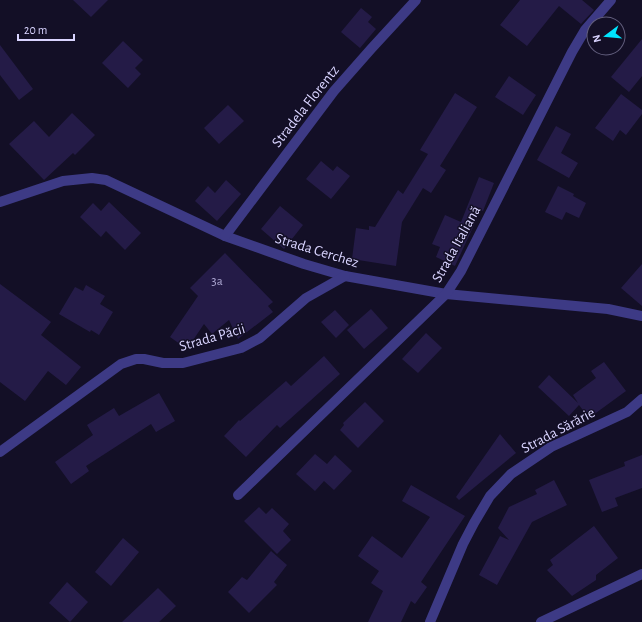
<svg xmlns="http://www.w3.org/2000/svg" width="642" height="622" font-family="'Alegreya Sans',sans-serif">
<style>
.building{fill:#241b47}
.lines{fill:none;stroke-linecap:round;stroke-linejoin:round}
.minor{stroke:#3d3a85;stroke-width:10}
.tertiary{stroke:#3d3a85;stroke-width:10}
.labels{text-anchor:middle;stroke-width:3;stroke-linejoin:round;paint-order:stroke}
.number-label{font-size:13px;fill:#aca6d1}
.street-label{font-size:15px;fill:#d9d4ff;stroke:#130f26}
</style>
<rect width="100%" height="100%" fill="#130f26"/>
<g class="building">
<polygon points="73,0 108,0 91,17"/>
<polygon points="520,0 582,0 594,10 581,24 559,6 527,46 500,25"/>
<polygon points="361,8 372,17 368,22 376,29 360,48 341,32"/>
<polygon points="642,39 642,76 629,92 611,77"/>
<polygon points="123,41 143,60 135,68 141,74 128,88 102,63"/>
<polygon points="0,45 33,89 19,100 0,75"/>
<polygon points="509,76 536,95 523,115 495,97"/>
<polygon points="455,93 477,107 440,166 446,170 431,193 423,188 402,222 396,266 352,259 356,228 369,230 369,226 375,227 398,190 403,194 428,154 420,150"/>
<polygon points="621,94 642,110 642,114 626,135 620,130 613,141 595,128"/>
<polygon points="228,105 244,121 219,144 204,128"/>
<polygon points="72,113 95,135 75,155 73,153 44,180 9,144 34,121 49,137"/>
<polygon points="556,126 571,134 561,153 578,163 569,178 537,160"/>
<polygon points="321,161 333,171 337,166 350,176 331,199 306,179"/>
<polygon points="479,177 494,183 483,211 481,210 455,266 436,257 440,247 432,244 445,215 461,222"/>
<polygon points="226,180 241,194 217,221 195,201 208,186 215,193"/>
<polygon points="558,186 574,194 573,196 586,203 579,218 566,212 562,220 545,212"/>
<polygon points="109,202 141,233 125,250 106,231 101,237 80,217 93,203 101,211"/>
<polygon points="280,206 303,225 284,249 261,229"/>
<polygon points="225,253 273,302 268,306 273,312 238,339 229,320 212,334 204,324 187,349 170,337 198,296 190,288"/>
<polygon points="642,264 642,306 621,288"/>
<polygon points="0,284 51,322 41,335 81,367 66,385 48,371 25,401 0,382"/>
<polygon points="86,285 105,296 100,304 113,312 99,335 91,330 90,332 59,314 75,287 83,291"/>
<polygon points="371,309 388,328 364,349 347,330"/>
<polygon points="335,310 349,325 336,338 321,322"/>
<polygon points="426,333 442,348 418,373 402,359"/>
<polygon points="324,356 340,374 280,428 277,425 246,457 224,436 239,420 240,421 286,381 291,386"/>
<polygon points="604,362 626,391 589,418 579,405 569,416 538,387 549,375 578,403 573,395 596,378 591,371"/>
<polygon points="159,393 175,421 156,432 151,424 86,466 89,471 71,484 55,462 93,435 87,425 114,408 119,416"/>
<polygon points="365,402 384,421 358,448 340,430 344,425 343,423"/>
<polygon points="500,434 516,453 459,500 456,497"/>
<polygon points="315,454 327,464 335,455 352,471 334,490 324,481 315,491 296,474"/>
<polygon points="642,455 642,488 615,498 618,506 602,512 589,480 625,466 624,462"/>
<polygon points="554,480 567,505 532,522 497,585 479,575 500,536 509,540 498,528 509,507 537,494 535,490"/>
<polygon points="411,485 465,516 421,582 427,587 415,604 411,601 401,622 368,622 383,591 371,583 379,571 358,556 372,536 402,558 430,517 402,501"/>
<polygon points="259,507 266,514 272,508 289,524 283,531 291,540 277,554 244,521"/>
<polygon points="594,526 618,558 596,575 596,580 572,596 547,570 553,565 550,560"/>
<polygon points="123,538 139,552 111,586 95,572"/>
<polygon points="271,551 287,565 274,582 277,585 249,613 228,592 242,577 247,580"/>
<polygon points="67,582 88,602 70,622 49,603"/>
<polygon points="158,588 176,606 159,622 122,622"/>
</g>
<g class="lines">
<g class="minor">
<polyline points="0,202 63,181 92,178 106,180 225,236 304,264 345,276 446,294 608,309 642,316"/>
<polyline points="225,236 334,91 371,49 416,0"/>
<polyline points="0,452 121,364 136,359 144,359 163,363 183,363 241,348 260,338 306,298 345,276"/>
<polyline points="238,495 446,294 461,271 572,52 585,30 611,0"/>
<polyline points="541,622 642,574"/>
</g>
<polyline class="tertiary" points="430,622 463,544 474,523 490,496 511,474 551,447 627,412 642,399"/>
</g>
<g class="labels">
<g class="number-label">
<text x="217" y="285">3a</text>
</g>
<g class="street-label">
<text transform="translate(305 106) rotate(-52)" y="5">Stradela Florentz</text>
<text transform="translate(456 244) rotate(-61)" y="5">Strada Italiană</text>
<text transform="translate(317 250) rotate(17)" y="5">Strada Cerchez</text>
<text transform="translate(212 337) rotate(-16)" y="5">Strada Păcii</text>
<text transform="translate(558 430) rotate(-28)" y="5">Strada Sărărie</text>
</g>
</g>
<g transform="translate(606 36) rotate(254)"><circle r="19" fill="#130f26" stroke="#625e7d"/>
<path d="M0-3L7 15L0 10L-7 15Z" fill="#00e5ff"/>
<text y="-6" font-size="11" font-weight="bold" text-anchor="middle" fill="#d9d4ff">N</text>
</g>
<path d="M18 34v6h56v-6" fill="none" stroke="#d9d4ff" stroke-width="2"/>
<text x="24" y="34" font-size="12" fill="#d9d4ff" stroke="#130f26" stroke-width="3" paint-order="stroke">20 m</text>
</svg>
